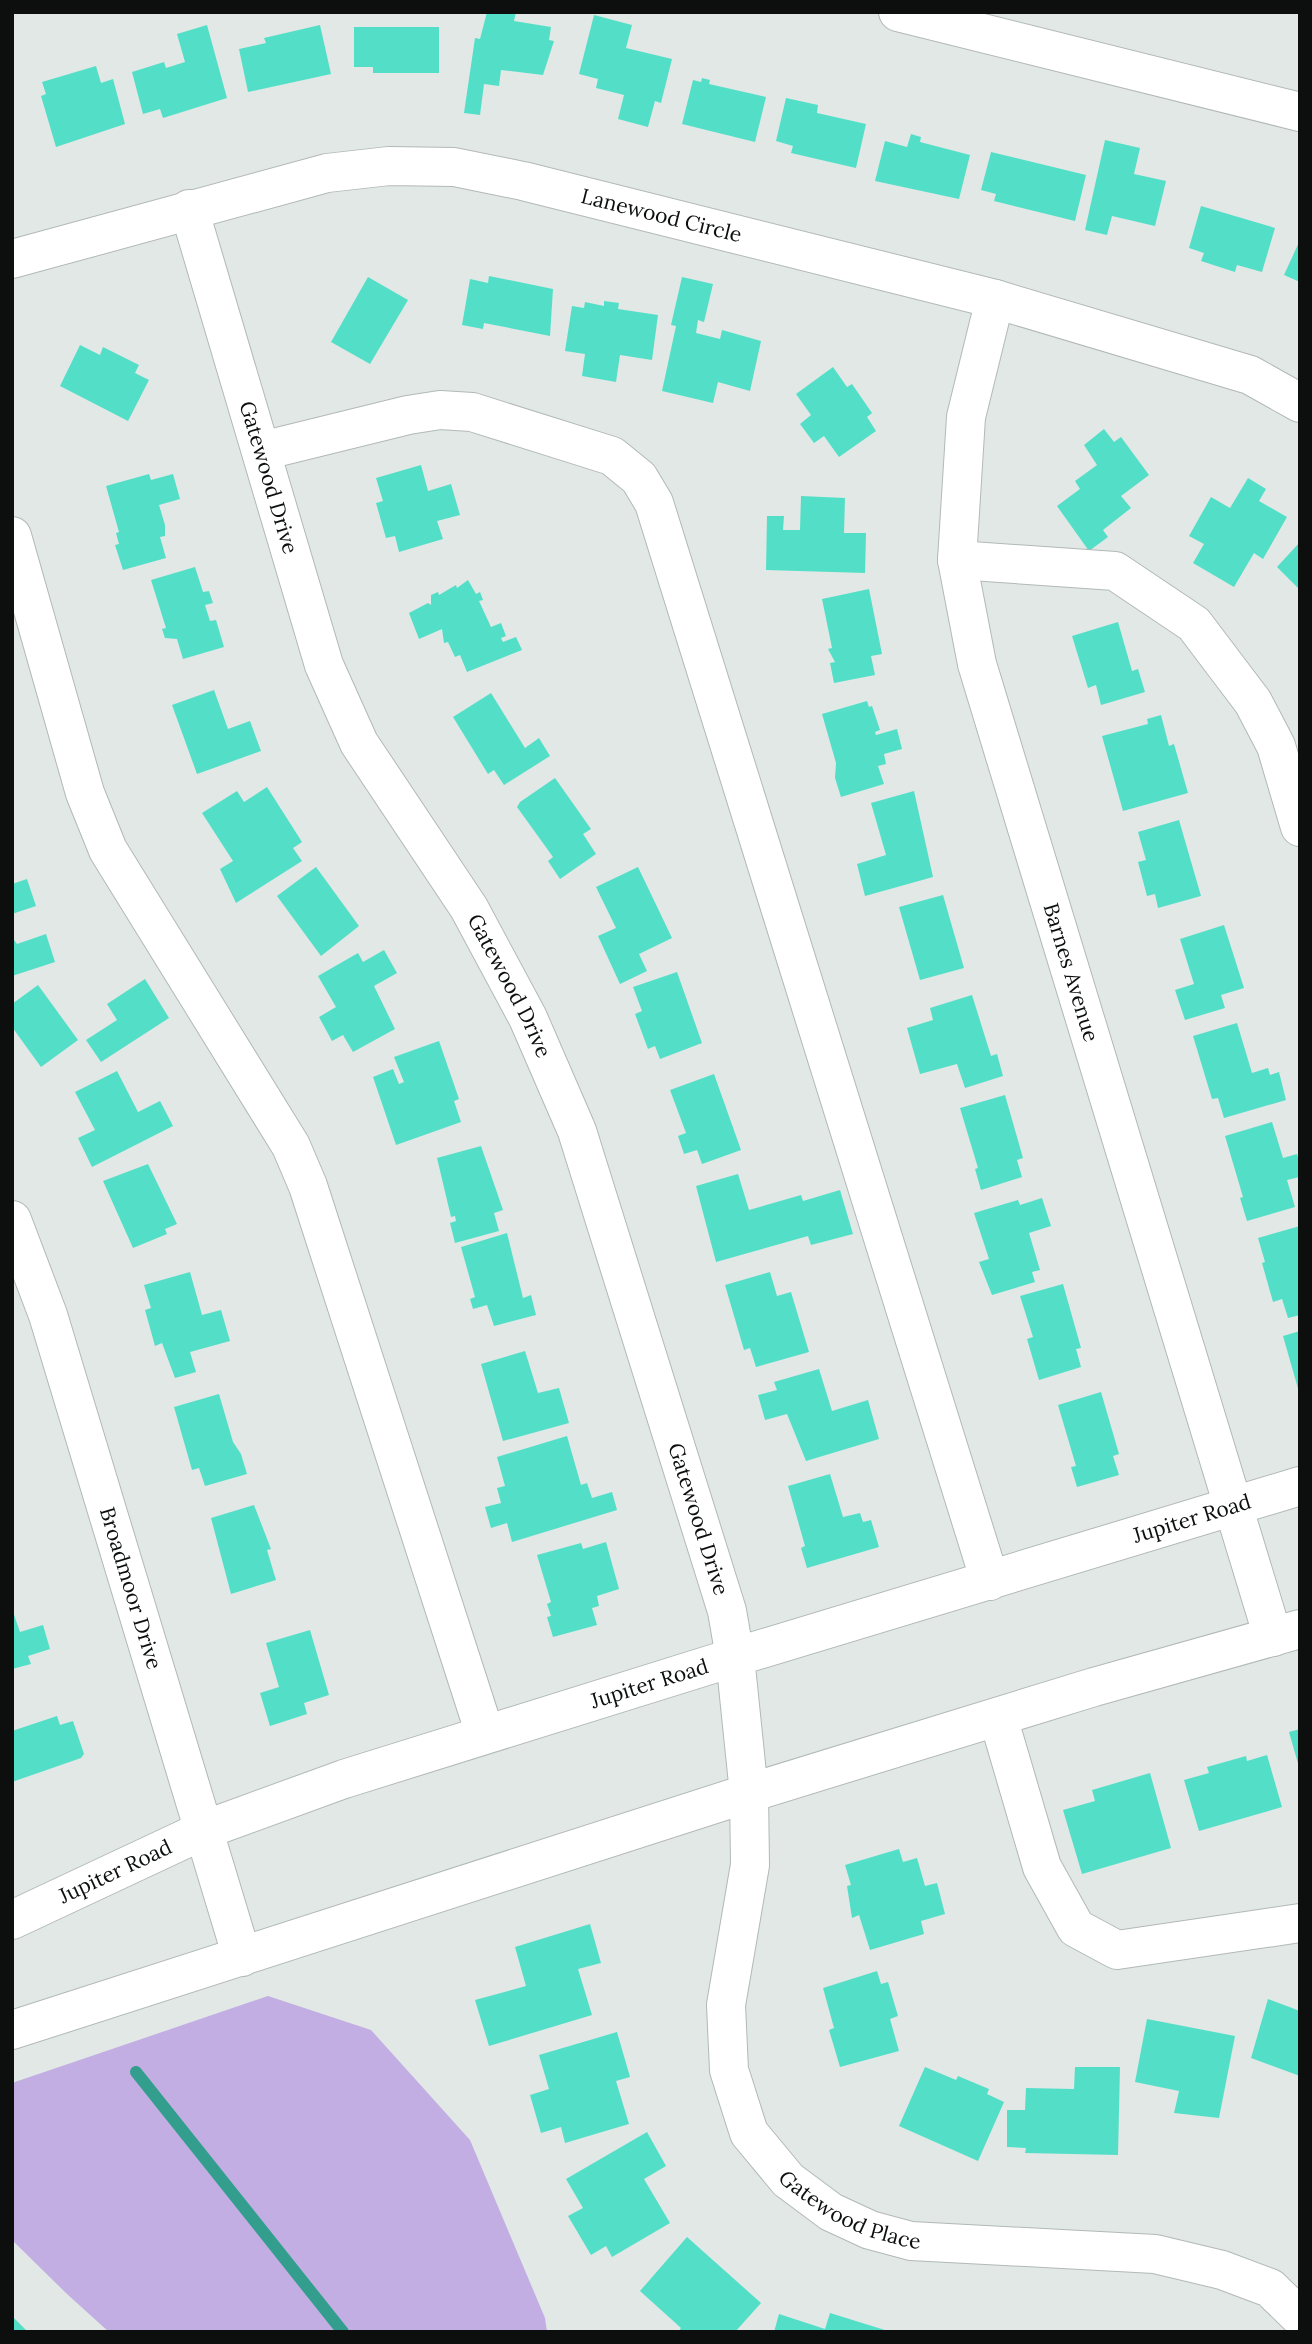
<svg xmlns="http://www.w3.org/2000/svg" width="1312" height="2344" font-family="Lora,serif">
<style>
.green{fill:#c2aee3}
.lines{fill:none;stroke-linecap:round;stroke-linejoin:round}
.stream{stroke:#339e8d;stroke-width:12}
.building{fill:#53dfc7}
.minor-casing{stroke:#b2b9b8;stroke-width:40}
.major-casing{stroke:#b2b9b8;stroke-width:40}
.minor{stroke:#fff;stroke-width:38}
.major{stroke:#fff;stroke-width:38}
.labels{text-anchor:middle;stroke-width:7;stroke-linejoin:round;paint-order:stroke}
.street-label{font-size:21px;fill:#0c0f0e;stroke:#eef5f3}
</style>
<rect width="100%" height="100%" fill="#e1e8e6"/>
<polygon class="green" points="268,1996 371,2030 470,2140 545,2318 547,2332 109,2332 67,2294 12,2240 12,2083"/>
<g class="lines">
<polyline class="stream" points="136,2072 343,2332"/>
</g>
<g class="building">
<polygon points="487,12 516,12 514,21 551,27 549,40 554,41 543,75 501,70 499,86 484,84 480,115 464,113 475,38 480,39"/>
<polygon points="594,15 632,25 626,48 672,59 661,103 655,101 648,127 618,119 624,95 596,88 598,79 579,74"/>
<polygon points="207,25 227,98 163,118 160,109 143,114 132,72 164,62 166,68 185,62 177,34"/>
<polygon points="320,25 331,74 248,92 239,49 266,43 264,38"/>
<polygon points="354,27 439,27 439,73 373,73 373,67 354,67"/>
<polygon points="96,66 101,83 113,79 125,124 56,147 41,96 46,94 42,82"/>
<polygon points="702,78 710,80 709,84 766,97 755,142 682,124 693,80 701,82"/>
<polygon points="786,98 818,105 817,113 866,124 856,168 791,153 793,146 776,141"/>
<polygon points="911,134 921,137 920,142 970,155 959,199 875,181 885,141 907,147"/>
<polygon points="1105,140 1140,148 1134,174 1166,181 1155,226 1112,216 1107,235 1085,230"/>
<polygon points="991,152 1086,175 1075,221 994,201 996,194 981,190"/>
<polygon points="1201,206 1275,228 1262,272 1237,265 1235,272 1201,261 1204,253 1189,248"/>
<polygon points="1300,240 1300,282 1284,275"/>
<polygon points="489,276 553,289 550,336 484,323 483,329 462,325 470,279 488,283"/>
<polygon points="368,277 408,300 370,364 331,342"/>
<polygon points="682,277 713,284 704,322 698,320 696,333 720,339 722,330 761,341 750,391 718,382 713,403 662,391 676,326 671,325"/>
<polygon points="604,301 619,303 618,309 658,315 652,360 620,355 616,382 582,376 585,354 565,351 572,306 584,308 585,302 604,306"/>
<polygon points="80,345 100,355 103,347 139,365 135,373 149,380 128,421 60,386"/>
<polygon points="833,367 847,387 852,384 872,413 867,417 876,431 839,457 824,436 814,443 800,424 811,415 796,394"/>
<polygon points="1104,429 1114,442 1121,437 1149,475 1121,496 1131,508 1103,530 1108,537 1089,551 1057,506 1080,489 1075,481 1097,465 1084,445"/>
<polygon points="421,465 428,491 451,484 460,515 437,521 443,539 399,552 395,536 386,538 376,503 383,501 376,478"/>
<polygon points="149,474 151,480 173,474 180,499 159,505 165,525 165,536 160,537 166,558 123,570 115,545 119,544 116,533 119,532 106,486"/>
<polygon points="1248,478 1266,489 1259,501 1287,517 1263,559 1254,553 1234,587 1193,563 1204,544 1189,536 1211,497 1230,508"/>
<polygon points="801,496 845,498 844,533 866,533 865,573 766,570 767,516 784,516 783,530 800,530"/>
<polygon points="1300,542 1300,590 1277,567"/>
<polygon points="195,567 203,592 209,591 213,603 205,605 210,621 216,620 224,647 183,659 177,639 165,638 162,629 166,628 151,580"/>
<polygon points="468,580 476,594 480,592 483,600 479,601 491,627 501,623 506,636 501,638 503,642 516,637 522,650 467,672 460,655 455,657 448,642 444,643 442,629 419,639 409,613 428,603 431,605 431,595 438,592 439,595 456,585 457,588"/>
<polygon points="869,589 882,654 871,656 875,675 834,683 830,663 835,662 828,649 832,648 822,599"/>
<polygon points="1118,622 1132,671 1138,669 1145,692 1101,705 1096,685 1088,688 1072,636"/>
<polygon points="214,690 228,729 250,721 261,751 197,774 172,705"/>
<polygon points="491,693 525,748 539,738 550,756 504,785 494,770 488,774 453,717"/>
<polygon points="867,701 869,707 872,706 880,730 875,732 876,735 897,729 902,749 884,754 886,764 878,766 884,784 841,797 835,778 836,763 822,714"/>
<polygon points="1161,715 1169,746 1174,744 1188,793 1123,811 1102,736 1148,724 1147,719"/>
<polygon points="555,778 591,829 583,834 596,854 560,879 548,861 553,857 517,807 520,802"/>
<polygon points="267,787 302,842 293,848 302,861 236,903 220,869 233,861 202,813 237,791 244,802"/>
<polygon points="914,791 933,877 865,896 857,864 886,855 871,803"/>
<polygon points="1179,820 1201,896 1158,908 1155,894 1147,896 1138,862 1146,860 1138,832"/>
<polygon points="316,867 359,926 321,956 277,896"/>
<polygon points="638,867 672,938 639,954 647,971 620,984 598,936 616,928 596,887"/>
<polygon points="27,879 36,906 12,914 12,884"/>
<polygon points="943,895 964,968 920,980 899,907"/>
<polygon points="1224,925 1244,988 1221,995 1225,1008 1185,1020 1175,990 1194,984 1180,939"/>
<polygon points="46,934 55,962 12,976 12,937 17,944"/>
<polygon points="384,950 397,973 374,986 395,1029 353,1052 343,1035 332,1041 319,1017 336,1007 318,976 358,953 363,962"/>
<polygon points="677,972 702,1043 660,1059 655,1046 648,1049 635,1014 642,1011 633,987"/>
<polygon points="145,979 169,1018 101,1062 86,1040 117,1020 107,1004"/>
<polygon points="38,985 78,1040 41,1067 12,1027 12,1004"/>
<polygon points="972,995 991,1056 997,1054 1003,1076 965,1088 957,1064 920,1074 907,1028 933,1020 930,1008"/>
<polygon points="1237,1023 1252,1073 1268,1068 1270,1075 1279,1072 1286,1100 1224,1118 1218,1098 1212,1099 1193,1036"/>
<polygon points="439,1041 459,1099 454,1101 461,1122 396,1145 373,1077 393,1069 399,1084 404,1082 394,1057"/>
<polygon points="117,1071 138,1112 160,1101 173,1126 92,1167 78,1138 95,1130 75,1092"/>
<polygon points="714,1074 741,1150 702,1164 697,1150 684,1154 678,1136 686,1133 670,1090"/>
<polygon points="1005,1095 1023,1158 1017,1160 1022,1177 981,1190 975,1169 978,1168 960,1108"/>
<polygon points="1272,1122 1283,1158 1297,1154 1300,1164 1300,1177 1287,1180 1295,1207 1247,1221 1240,1198 1243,1197 1225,1136"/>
<polygon points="481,1146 503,1210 494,1213 499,1231 455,1243 450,1223 456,1221 455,1216 451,1217 437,1158"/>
<polygon points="148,1164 177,1224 165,1229 167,1234 133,1248 103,1181"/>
<polygon points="738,1174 749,1210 801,1195 803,1201 840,1190 853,1234 811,1245 808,1236 716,1262 696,1186"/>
<polygon points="1042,1198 1051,1226 1029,1233 1040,1270 1032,1272 1035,1282 992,1295 979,1262 989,1259 974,1213 1018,1200 1020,1205"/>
<polygon points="1300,1226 1300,1315 1288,1318 1282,1299 1273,1302 1262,1263 1265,1262 1258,1238"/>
<polygon points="507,1233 523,1298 531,1295 536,1315 494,1326 487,1305 473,1309 470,1299 475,1297 461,1247"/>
<polygon points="190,1272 202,1315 221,1310 230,1341 190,1352 196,1372 175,1378 162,1343 155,1346 145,1310 151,1308 144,1285"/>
<polygon points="770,1272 777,1296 791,1292 809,1352 756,1367 750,1348 744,1350 725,1285"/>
<polygon points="1063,1284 1081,1348 1076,1349 1081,1367 1039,1380 1027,1339 1033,1337 1020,1296"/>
<polygon points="1300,1331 1300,1392 1299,1392 1283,1336"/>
<polygon points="525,1351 538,1393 559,1388 569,1423 503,1441 481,1364"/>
<polygon points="819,1369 832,1411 868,1400 879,1439 806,1461 787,1414 765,1420 758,1395 777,1390 774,1382"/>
<polygon points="1101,1392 1119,1454 1113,1456 1119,1475 1077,1487 1071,1467 1076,1466 1058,1405"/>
<polygon points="219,1394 233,1442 241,1454 247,1474 205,1486 199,1468 192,1470 174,1407"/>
<polygon points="567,1436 581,1485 587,1483 592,1498 612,1492 617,1510 512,1542 507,1523 491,1528 485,1507 501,1503 497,1488 505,1486 497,1457"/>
<polygon points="830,1474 843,1517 860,1513 863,1522 871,1520 879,1547 807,1568 801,1548 805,1546 788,1486"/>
<polygon points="254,1505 271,1549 267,1550 276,1580 231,1594 211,1518"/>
<polygon points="606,1542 619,1589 597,1596 599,1606 592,1608 597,1625 553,1637 547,1617 551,1616 547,1604 551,1602 537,1555 581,1543 583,1549"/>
<polygon points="12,1609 20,1632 43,1625 50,1649 28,1656 31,1664 12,1669"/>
<polygon points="310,1630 329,1695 304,1703 307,1714 270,1726 260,1693 279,1687 266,1643"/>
<polygon points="57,1716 60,1725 73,1721 84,1754 81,1758 12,1782 12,1731"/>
<polygon points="1300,1729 1300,1766 1299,1767 1289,1732"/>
<polygon points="1267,1755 1282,1807 1199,1831 1184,1780 1209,1773 1207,1767 1246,1756 1247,1761"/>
<polygon points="1150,1773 1171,1848 1082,1874 1063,1810 1095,1801 1092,1790"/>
<polygon points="899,1849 903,1862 917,1858 925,1886 937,1883 945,1914 921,1921 924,1934 870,1950 859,1915 852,1918 847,1886 851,1885 845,1865"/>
<polygon points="590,1924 601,1963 578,1969 592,2015 489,2046 475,2000 526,1986 515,1947"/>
<polygon points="877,1971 881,1984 888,1982 898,2016 890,2019 899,2051 840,2067 829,2030 834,2028 823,1988"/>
<polygon points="1268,1999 1300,2011 1300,2076 1251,2058"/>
<polygon points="1147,2019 1235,2036 1219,2118 1174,2113 1179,2091 1135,2082"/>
<polygon points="617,2032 630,2077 616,2081 629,2124 565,2143 561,2127 541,2133 530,2095 549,2089 539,2055"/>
<polygon points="925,2067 956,2080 958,2076 989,2089 987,2094 1004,2102 978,2161 899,2126"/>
<polygon points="1075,2067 1120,2067 1118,2155 1025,2153 1026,2148 1007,2147 1007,2110 1025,2110 1026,2088 1074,2089"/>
<polygon points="647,2132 666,2166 644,2179 670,2223 612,2257 606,2246 591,2255 568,2216 583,2208 566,2179"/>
<polygon points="687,2237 761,2303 735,2332 678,2332 681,2328 640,2291"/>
<polygon points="830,2313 888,2331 888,2332 774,2332 779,2314 825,2329"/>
<polygon points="12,2316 28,2332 12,2332"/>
</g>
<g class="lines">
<defs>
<g id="minor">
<polyline points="898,12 1300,112"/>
<path id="s1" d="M189,209L324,665L359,743L469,908L528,1018L577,1131L727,1611L735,1657L749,1793L750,1865L726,2005L729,2070L749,2133L788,2180L831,2212L870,2230L911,2241L1155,2254L1222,2270L1270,2288L1300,2317"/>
<path id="s2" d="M12,259L327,173L389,166L454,167L523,181L995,299L1250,375L1300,403"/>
<path id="s3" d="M995,299L966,417L957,560L977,664L1273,1637"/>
<polyline points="262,451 408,415 440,410 472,412 612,456 639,478 654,503 990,1581"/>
<polyline points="12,536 85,793 108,850 291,1146 308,1186 485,1734"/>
<polyline points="957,560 1115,571 1194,624 1253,702 1276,746 1300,827"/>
<path id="s4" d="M12,1220L48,1315L242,1957"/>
<polyline points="998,1717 1042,1867 1076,1928 1117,1950 1300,1923"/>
</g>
<g id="major">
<path id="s5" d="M12,1920L204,1830L344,1779L735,1657L1300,1486"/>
<polyline points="12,2030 749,1793 1094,1687 1300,1629"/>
</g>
</defs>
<use href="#minor" class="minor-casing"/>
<use href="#major" class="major-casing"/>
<use href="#minor" class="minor"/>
<use href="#major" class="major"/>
</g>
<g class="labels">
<g class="street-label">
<text dy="7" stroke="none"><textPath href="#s2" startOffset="667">Lanewood Circle</textPath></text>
<text dy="7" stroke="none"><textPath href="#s1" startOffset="280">Gatewood Drive</textPath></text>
<text dy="7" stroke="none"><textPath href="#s3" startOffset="693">Barnes Avenue</textPath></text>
<text dy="7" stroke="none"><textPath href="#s1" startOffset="847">Gatewood Drive</textPath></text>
<text dy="7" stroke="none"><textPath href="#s1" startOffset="1414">Gatewood Drive</textPath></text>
<text dy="7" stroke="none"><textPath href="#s5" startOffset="1248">Jupiter Road</textPath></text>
<text dy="7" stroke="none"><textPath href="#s4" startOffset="387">Broadmoor Drive</textPath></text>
<text dy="7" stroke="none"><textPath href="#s5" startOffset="681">Jupiter Road</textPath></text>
<text dy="7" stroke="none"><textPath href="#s5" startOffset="114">Jupiter Road</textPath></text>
<text dy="7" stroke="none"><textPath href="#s1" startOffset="2170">Gatewood Place</textPath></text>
</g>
</g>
<rect width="1312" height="2344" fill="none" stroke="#0c0f0e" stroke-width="28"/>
</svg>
